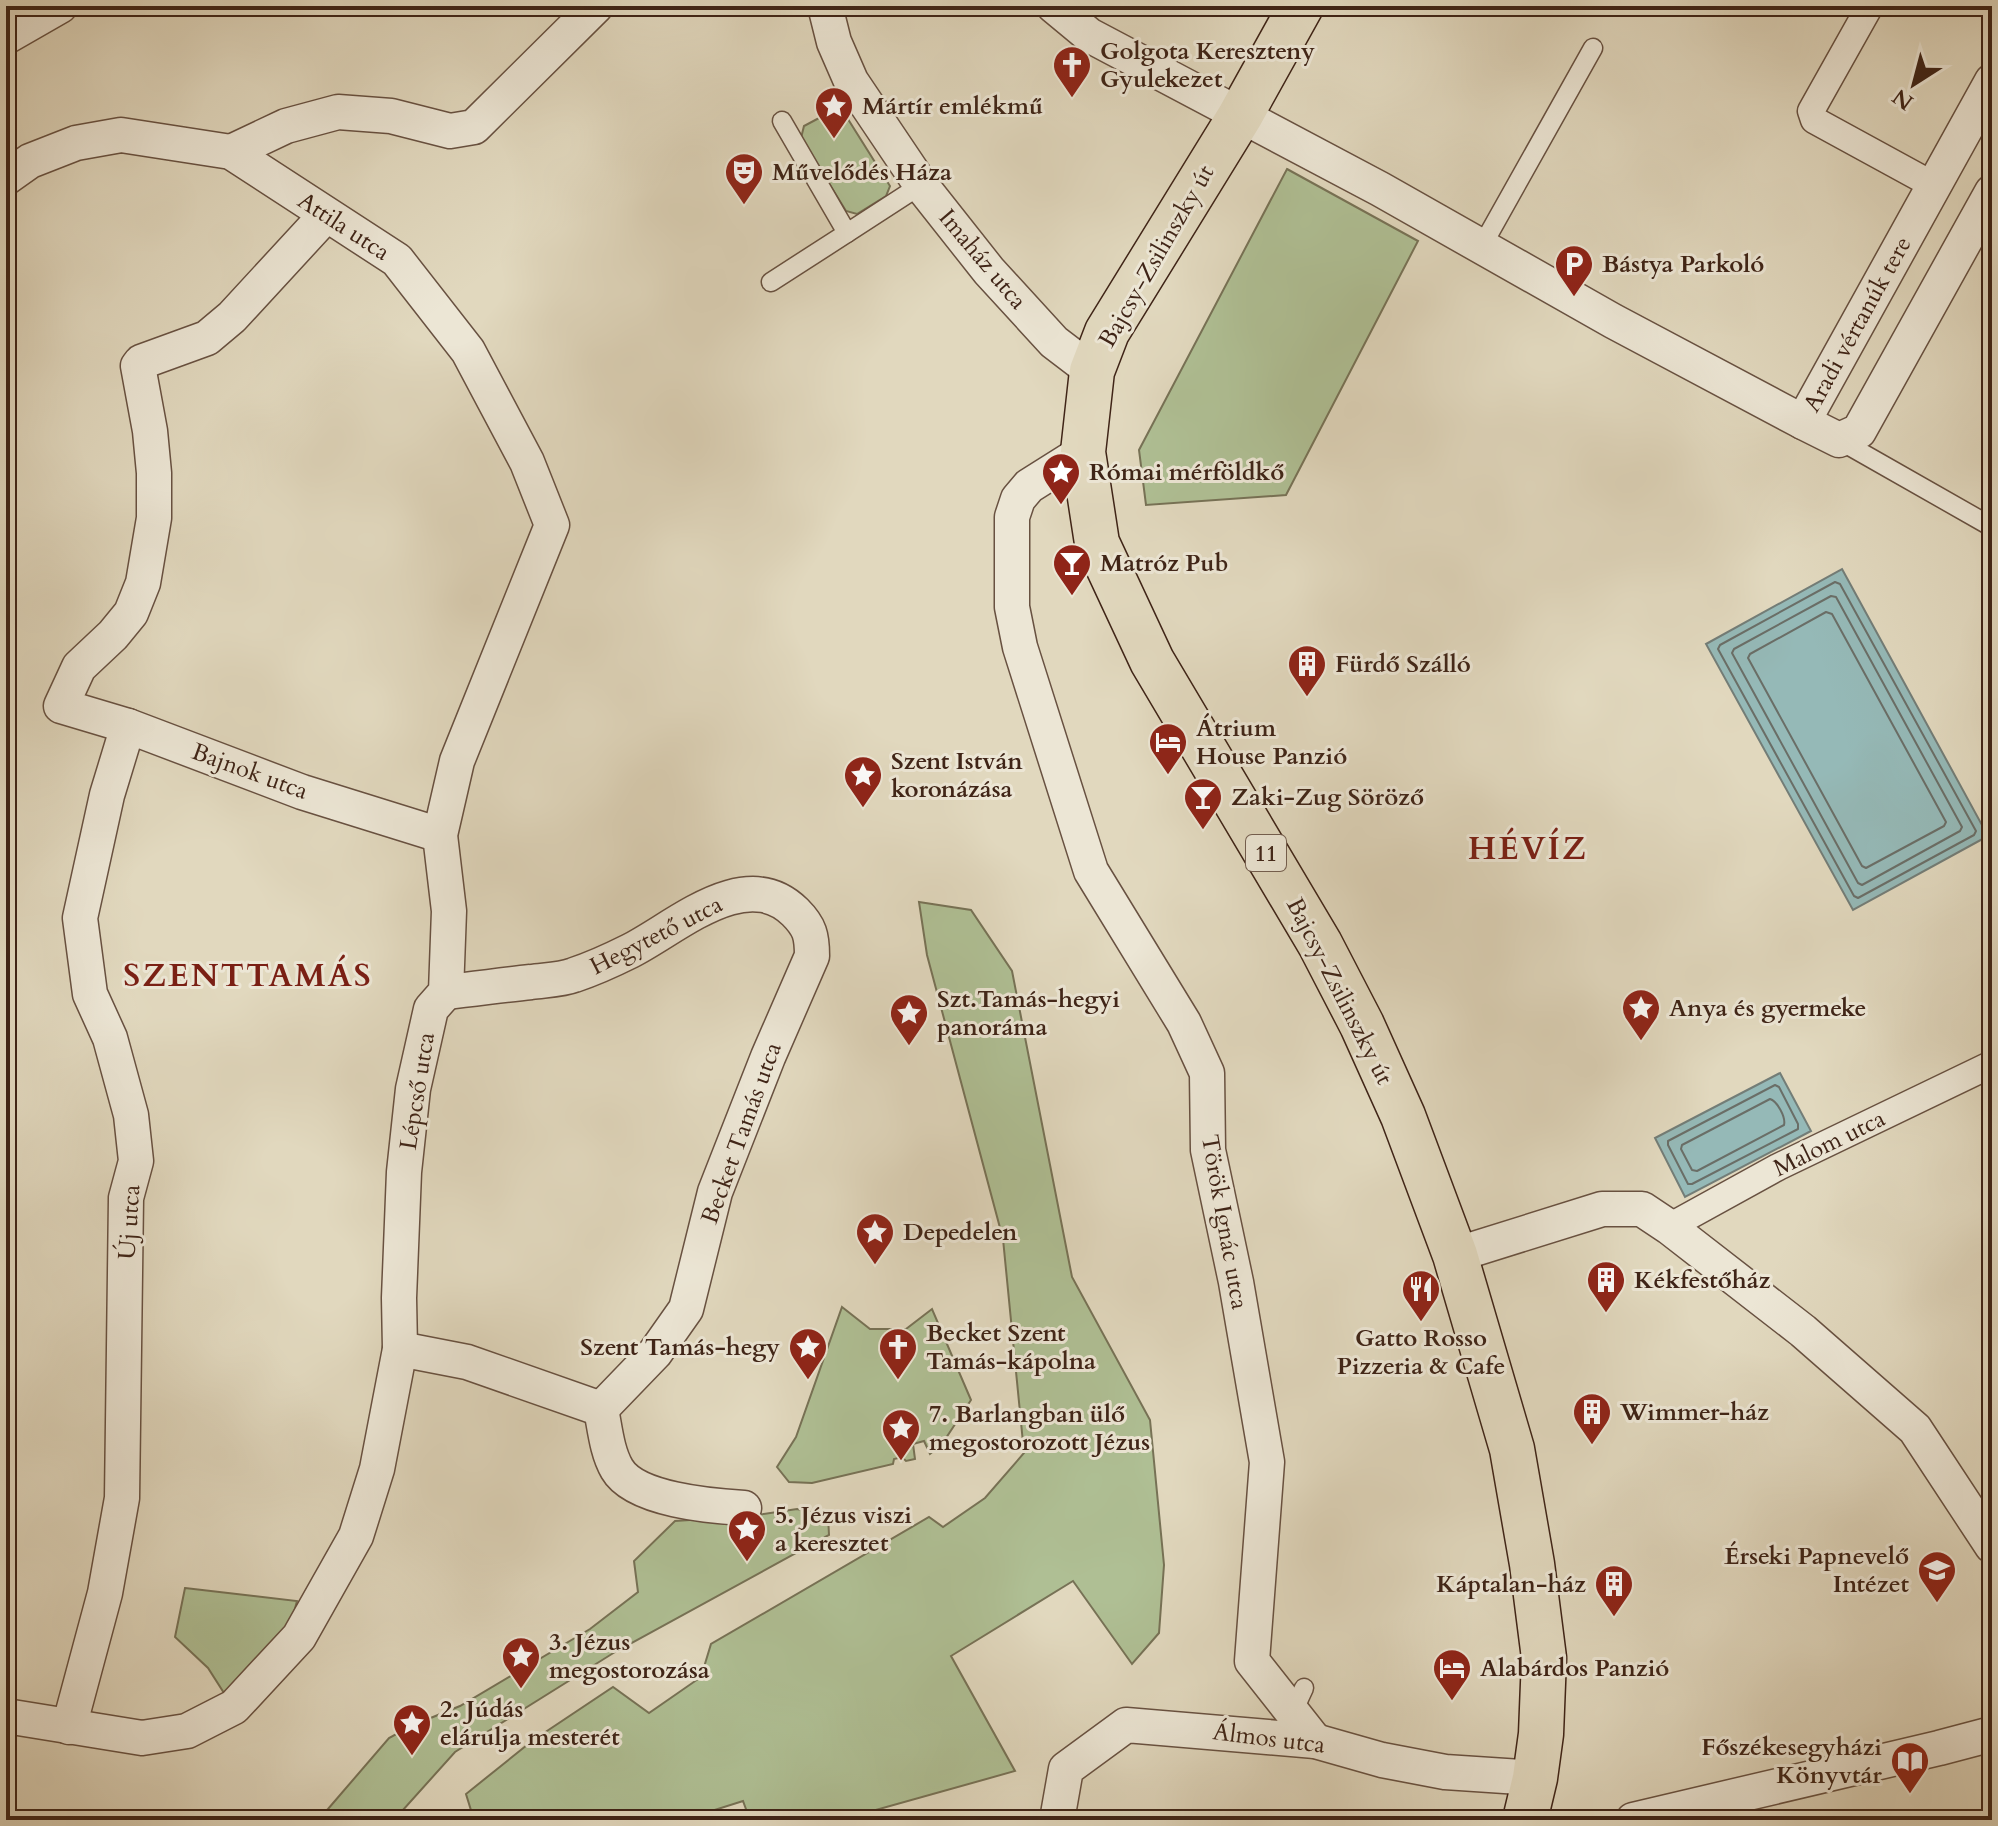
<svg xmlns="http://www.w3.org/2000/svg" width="1998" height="1826" font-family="Cardo,serif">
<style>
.green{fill:#afbf94;stroke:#777256;stroke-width:2}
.water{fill:#95b9b7;stroke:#737d77;stroke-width:2}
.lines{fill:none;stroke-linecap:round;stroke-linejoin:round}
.shore{stroke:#6a6e67;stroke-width:2}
.service-casing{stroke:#685141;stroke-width:21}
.pedestrian-casing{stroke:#685141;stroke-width:29}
.minor-casing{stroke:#685141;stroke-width:37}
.primary-casing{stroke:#3f2417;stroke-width:47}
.service{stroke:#ece6d5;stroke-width:18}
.pedestrian{stroke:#ece6d5;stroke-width:26}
.minor{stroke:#ece6d5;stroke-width:34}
.primary{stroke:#e1d8be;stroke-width:44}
.labels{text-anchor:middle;stroke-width:6;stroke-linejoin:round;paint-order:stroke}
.shield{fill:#ece6d5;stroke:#735e50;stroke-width:2}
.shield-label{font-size:22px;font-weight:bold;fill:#3f2417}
.poi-label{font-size:24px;font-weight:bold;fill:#3f2417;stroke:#ece6d5;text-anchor:start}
.street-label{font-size:24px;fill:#3f2417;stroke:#ece6d5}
.district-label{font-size:32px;font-weight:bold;letter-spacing:2px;fill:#7a1f14;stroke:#ece6d5}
</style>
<rect width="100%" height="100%" fill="#e1d8be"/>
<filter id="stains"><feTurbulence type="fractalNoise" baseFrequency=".0025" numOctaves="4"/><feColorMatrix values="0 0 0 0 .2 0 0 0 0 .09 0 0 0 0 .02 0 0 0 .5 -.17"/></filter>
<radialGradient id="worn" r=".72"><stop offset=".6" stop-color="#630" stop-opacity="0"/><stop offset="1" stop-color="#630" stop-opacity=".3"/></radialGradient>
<g class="green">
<polygon points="836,109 846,116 890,186 886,196 857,214 846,211 801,138 804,126"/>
<polygon points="1287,169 1418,241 1286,495 1146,505 1139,450"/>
<polygon points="919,902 971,910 1012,971 1072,1277 1150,1420 1164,1565 1159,1633 1132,1664 1073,1581 951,1656 1015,1771 840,1820 750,1820 743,1801 683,1820 474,1820 466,1794 532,1741 613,1687 649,1713 701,1677 711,1644 929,1517 943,1527 985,1498 1024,1453 1003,1239 927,955"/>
<polygon points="842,1307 870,1329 906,1329 932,1309 971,1400 942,1444 930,1454 924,1441 913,1444 915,1459 906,1461 902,1457 894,1459 893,1464 812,1483 789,1482 777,1467 796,1437"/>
<polygon points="797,1509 828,1516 829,1535 615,1652 455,1752 394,1820 316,1820 328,1809 389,1738 411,1726 460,1706 590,1629 638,1592 634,1561 675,1521 750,1516"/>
<polygon points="185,1588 297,1601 291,1624 261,1661 224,1693 208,1668 175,1637"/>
</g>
<g class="water">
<polygon points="1842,569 1988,836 1853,910 1706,644"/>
<polygon points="1780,1073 1811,1131 1685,1197 1655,1138"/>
</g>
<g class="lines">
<g class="shore">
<polygon points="1835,582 1840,584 1976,831 1974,835 1858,898 1854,896 1718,649 1720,645"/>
<polygon points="1831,596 1836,597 1962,827 1960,831 1862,885 1858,883 1732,653 1734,649"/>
<polygon points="1826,612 1832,614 1946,822 1944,826 1866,868 1862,866 1748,658 1750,654"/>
<polygon points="1775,1085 1779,1087 1798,1124 1798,1129 1692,1184 1688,1184 1668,1145 1668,1141"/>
<path d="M1770,1099C1777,1101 1786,1117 1784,1125L1697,1171L1692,1170L1681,1149L1682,1145Z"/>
</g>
<defs>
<g id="service">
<polyline points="782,121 847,233 921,185"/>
<polyline points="1482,246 1593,48"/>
<polyline points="771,282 847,233"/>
<polyline points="1839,440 1992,527"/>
<polyline points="1293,1712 1304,1688"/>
</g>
<g id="pedestrian">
<polyline points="1870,6 1811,111 1814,120 1933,185"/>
<polyline points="1669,1227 1778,1167 1992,1064"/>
</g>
<g id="minor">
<polyline points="825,6 834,42 851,81 921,185 989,271 1054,342 1092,371"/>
<polyline points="1054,6 1089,35 1380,189 1613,321 1803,422"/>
<polyline points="6,37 60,6"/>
<polyline points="1992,81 1803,422 1839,440 1859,431 1992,192"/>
<polyline points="231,152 286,126 338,112 391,116 450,131 474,127 596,6"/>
<polyline points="6,178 30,161 76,143 121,135 231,152 397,260 468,351 527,462 552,525 457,761 440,835 449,911 446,992 431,1009 413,1089 404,1172 399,1298 400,1349 377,1469 356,1536 299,1637 234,1707 187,1731 142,1738 6,1716"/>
<polyline points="326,215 232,317 207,338 141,362 138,366 150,431 154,473 154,518 143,583 131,613 113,635 79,667 61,706 128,726 302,792 440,835"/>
<polyline points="1083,452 1029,486 1018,499 1012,517 1012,607 1020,647 1091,871 1184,1023 1207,1073 1208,1150 1236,1282 1267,1462 1252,1661 1315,1741"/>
<path d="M446,992C474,989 503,985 531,982C545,980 561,980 574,975C592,969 612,960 630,951C676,928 745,863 795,912C810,927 812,936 812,956L768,1057L715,1192L686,1309L655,1353L601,1409"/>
<polyline points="1455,1255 1602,1209 1642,1209 1669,1227 1803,1331 1915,1429 1992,1546"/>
<polyline points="400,1349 467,1362 601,1409"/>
<path d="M601,1409C605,1429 607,1452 617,1469C635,1500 711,1506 744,1508"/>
<polyline points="69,1727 105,1593 122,1498 126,1198 136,1161 131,1115 110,1038 90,994 80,918 107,795 128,726"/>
<polyline points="1057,1820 1066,1769 1126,1725 1315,1741 1382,1760 1445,1772 1535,1778"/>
<polyline points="1633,1820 1939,1748 1992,1734"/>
</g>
<polyline id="primary" points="1301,6 1240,116 1107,332 1092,371 1083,452 1097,543 1152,661 1320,944 1362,1025 1403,1116 1455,1255 1512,1449 1532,1564 1544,1658 1541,1734 1535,1778 1525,1820"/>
</defs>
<use href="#service" class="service-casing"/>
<use href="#pedestrian" class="pedestrian-casing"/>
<use href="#minor" class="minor-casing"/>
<use href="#primary" class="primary-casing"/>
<use href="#service" class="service"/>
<use href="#pedestrian" class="pedestrian"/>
<use href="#minor" class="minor"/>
<use href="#primary" class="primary"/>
</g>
<defs>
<symbol id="church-pin" viewBox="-11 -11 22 30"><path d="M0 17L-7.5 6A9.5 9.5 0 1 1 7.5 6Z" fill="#8f2418" stroke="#ece6d5"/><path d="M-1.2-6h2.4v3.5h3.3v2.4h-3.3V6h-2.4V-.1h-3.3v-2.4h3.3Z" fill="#fff"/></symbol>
<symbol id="sight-pin" viewBox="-11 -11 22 30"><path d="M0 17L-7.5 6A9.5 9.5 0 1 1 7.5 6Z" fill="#8f2418" stroke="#ece6d5"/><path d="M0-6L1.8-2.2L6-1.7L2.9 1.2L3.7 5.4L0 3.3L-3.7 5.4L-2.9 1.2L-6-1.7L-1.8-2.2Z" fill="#fff"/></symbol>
<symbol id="theatre-pin" viewBox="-11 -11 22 30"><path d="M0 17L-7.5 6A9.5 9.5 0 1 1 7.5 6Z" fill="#8f2418" stroke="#ece6d5"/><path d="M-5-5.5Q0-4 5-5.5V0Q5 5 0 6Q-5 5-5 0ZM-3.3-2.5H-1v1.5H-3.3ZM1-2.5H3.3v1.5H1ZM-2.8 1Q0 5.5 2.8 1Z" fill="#fff"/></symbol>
<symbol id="parking-pin" viewBox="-11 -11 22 30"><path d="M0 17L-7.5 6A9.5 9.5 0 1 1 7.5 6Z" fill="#8f2418" stroke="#ece6d5"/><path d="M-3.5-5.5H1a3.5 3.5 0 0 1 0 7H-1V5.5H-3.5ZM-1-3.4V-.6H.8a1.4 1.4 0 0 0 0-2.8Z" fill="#fff"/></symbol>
<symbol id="bar-pin" viewBox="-11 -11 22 30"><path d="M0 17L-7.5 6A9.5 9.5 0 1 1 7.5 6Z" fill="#8f2418" stroke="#ece6d5"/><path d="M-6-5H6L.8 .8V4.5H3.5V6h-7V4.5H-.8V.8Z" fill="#fff"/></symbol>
<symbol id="building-pin" viewBox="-11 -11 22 30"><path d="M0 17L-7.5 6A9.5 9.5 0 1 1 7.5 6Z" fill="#8f2418" stroke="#ece6d5"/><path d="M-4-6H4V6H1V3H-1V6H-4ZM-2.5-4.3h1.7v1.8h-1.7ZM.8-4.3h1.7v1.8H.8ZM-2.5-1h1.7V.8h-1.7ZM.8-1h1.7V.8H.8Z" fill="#fff"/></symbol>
<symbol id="hotel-pin" viewBox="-11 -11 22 30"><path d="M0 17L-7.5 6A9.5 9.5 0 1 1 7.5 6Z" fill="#8f2418" stroke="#ece6d5"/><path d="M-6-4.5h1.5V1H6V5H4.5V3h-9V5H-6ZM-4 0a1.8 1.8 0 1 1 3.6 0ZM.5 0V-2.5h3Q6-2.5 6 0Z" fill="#fff"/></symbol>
<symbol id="restaurant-pin" viewBox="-11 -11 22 30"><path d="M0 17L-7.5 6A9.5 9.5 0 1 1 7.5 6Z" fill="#8f2418" stroke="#ece6d5"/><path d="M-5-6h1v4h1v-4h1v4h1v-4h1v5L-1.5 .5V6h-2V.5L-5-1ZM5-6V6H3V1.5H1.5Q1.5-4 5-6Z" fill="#fff"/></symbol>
<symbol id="university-pin" viewBox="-11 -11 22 30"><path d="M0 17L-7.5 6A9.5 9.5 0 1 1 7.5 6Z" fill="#8f2418" stroke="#ece6d5"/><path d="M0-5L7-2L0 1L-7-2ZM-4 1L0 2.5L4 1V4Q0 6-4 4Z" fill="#fff"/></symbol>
<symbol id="library-pin" viewBox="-11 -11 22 30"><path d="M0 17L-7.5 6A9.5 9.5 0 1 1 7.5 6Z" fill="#8f2418" stroke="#ece6d5"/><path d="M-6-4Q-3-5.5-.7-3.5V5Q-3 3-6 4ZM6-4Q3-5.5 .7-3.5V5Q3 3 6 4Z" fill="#fff"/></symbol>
</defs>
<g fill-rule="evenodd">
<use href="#church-pin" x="1050" y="43" width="44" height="60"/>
<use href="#sight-pin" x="812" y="84" width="44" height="60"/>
<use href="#theatre-pin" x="722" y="150" width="44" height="60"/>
<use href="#parking-pin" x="1552" y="242" width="44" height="60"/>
<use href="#sight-pin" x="1039" y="450" width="44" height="60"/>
<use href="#bar-pin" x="1050" y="541" width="44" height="60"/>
<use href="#building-pin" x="1285" y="642" width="44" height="60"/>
<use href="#hotel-pin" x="1146" y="720" width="44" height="60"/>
<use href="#sight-pin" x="841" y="753" width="44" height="60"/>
<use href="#bar-pin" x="1181" y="775" width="44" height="60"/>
<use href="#sight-pin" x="1619" y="986" width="44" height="60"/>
<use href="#sight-pin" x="887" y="991" width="44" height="60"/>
<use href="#sight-pin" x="853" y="1210" width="44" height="60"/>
<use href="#building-pin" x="1584" y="1258" width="44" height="60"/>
<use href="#restaurant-pin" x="1399" y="1267" width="44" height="60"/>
<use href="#sight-pin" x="786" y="1325" width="44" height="60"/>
<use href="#church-pin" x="876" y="1325" width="44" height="60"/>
<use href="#building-pin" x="1570" y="1390" width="44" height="60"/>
<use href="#sight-pin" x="879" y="1406" width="44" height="60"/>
<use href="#sight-pin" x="725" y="1507" width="44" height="60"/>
<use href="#university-pin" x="1915" y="1548" width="44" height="60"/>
<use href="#building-pin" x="1592" y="1562" width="44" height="60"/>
<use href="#sight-pin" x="499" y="1634" width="44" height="60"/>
<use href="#hotel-pin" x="1430" y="1646" width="44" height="60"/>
<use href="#sight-pin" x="390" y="1701" width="44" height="60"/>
<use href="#library-pin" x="1888" y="1739" width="44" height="60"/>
</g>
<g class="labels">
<rect class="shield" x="1246" y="835" width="40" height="36" rx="6"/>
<g class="shield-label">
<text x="1266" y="861">11</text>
</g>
<g class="poi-label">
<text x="1100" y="59">Golgota Kereszteny<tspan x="1100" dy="28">Gyulekezet</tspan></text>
<text x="862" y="114">Mártír emlékmű</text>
<text x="772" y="180">Művelődés Háza</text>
<text x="1602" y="272">Bástya Parkoló</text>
<text x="1089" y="480">Római mérföldkő</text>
<text x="1100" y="571">Matróz Pub</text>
<text x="1335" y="672">Fürdő Szálló</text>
<text x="1196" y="736">Átrium<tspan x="1196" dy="28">House Panzió</tspan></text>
<text x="891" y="769">Szent István<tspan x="891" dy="28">koronázása</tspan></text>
<text x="1231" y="805">Zaki-Zug Söröző</text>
<text x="937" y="1007">Szt.Tamás-hegyi<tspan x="937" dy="28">panoráma</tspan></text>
<text x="1669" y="1016">Anya és gyermeke</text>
<text x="903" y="1240">Depedelen</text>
<text x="1634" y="1288">Kékfestőház</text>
<text x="926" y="1341">Becket Szent<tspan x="926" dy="28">Tamás-kápolna</tspan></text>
<text x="1421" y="1346" text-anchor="middle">Gatto Rosso<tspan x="1421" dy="28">Pizzeria &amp; Cafe</tspan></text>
<text x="780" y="1355" text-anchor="end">Szent Tamás-hegy</text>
<text x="1620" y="1420">Wimmer-ház</text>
<text x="929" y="1422">7. Barlangban ülő<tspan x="929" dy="28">megostorozott Jézus</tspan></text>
<text x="775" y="1523">5. Jézus viszi<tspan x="775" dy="28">a keresztet</tspan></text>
<text x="1909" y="1564" text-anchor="end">Érseki Papnevelő<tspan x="1909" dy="28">Intézet</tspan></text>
<text x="1586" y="1592" text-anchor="end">Káptalan-ház</text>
<text x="549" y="1650">3. Jézus<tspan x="549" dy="28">megostorozása</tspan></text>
<text x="1480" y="1676">Alabárdos Panzió</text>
<text x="440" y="1717">2. Júdás<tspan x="440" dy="28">elárulja mesterét</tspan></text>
<text x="1882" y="1755" text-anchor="end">Főszékesegyházi<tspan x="1882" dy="28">Könyvtár</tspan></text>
</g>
<g class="street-label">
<text transform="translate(344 226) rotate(33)" y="8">Attila utca</text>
<text transform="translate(1156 256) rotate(-60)" y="8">Bajcsy-Zsilinszky út</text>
<text transform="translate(983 259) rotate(50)" y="8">Imaház utca</text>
<text transform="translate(1857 324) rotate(-61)" y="8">Aradi vértanúk tere</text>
<text transform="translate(250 771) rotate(20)" y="8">Bajnok utca</text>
<text transform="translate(656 935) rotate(-27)" y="8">Hegytető utca</text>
<text transform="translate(1340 991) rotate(63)" y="8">Bajcsy-Zsilinszky út</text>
<text transform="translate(417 1091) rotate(-81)" y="8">Lépcső utca</text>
<text transform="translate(741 1133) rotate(-70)" y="8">Becket Tamás utca</text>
<text transform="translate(1829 1143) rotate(-26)" y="8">Malom utca</text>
<text transform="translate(129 1222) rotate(-86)" y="8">Új utca</text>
<text transform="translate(1225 1222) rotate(80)" y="8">Török Ignác utca</text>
<text transform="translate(1269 1738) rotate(7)" y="8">Álmos utca</text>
</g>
<g class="district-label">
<text x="1528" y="859">HÉVÍZ</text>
<text x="248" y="986">SZENTTAMÁS</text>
</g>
</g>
<rect width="1998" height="1826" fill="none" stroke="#e1d8be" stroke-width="32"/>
<rect x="8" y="8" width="1982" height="1810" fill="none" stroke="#3f2417" stroke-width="4"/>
<rect x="16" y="16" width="1966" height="1794" fill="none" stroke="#3f2417" stroke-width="2"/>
<g transform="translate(1914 84) rotate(216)" stroke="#ece6d5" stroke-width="6" paint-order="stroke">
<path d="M0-6L14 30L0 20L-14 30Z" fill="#3f2417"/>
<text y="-12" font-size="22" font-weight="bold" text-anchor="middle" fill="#3f2417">N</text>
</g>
<rect width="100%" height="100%" filter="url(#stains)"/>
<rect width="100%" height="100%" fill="url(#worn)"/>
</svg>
